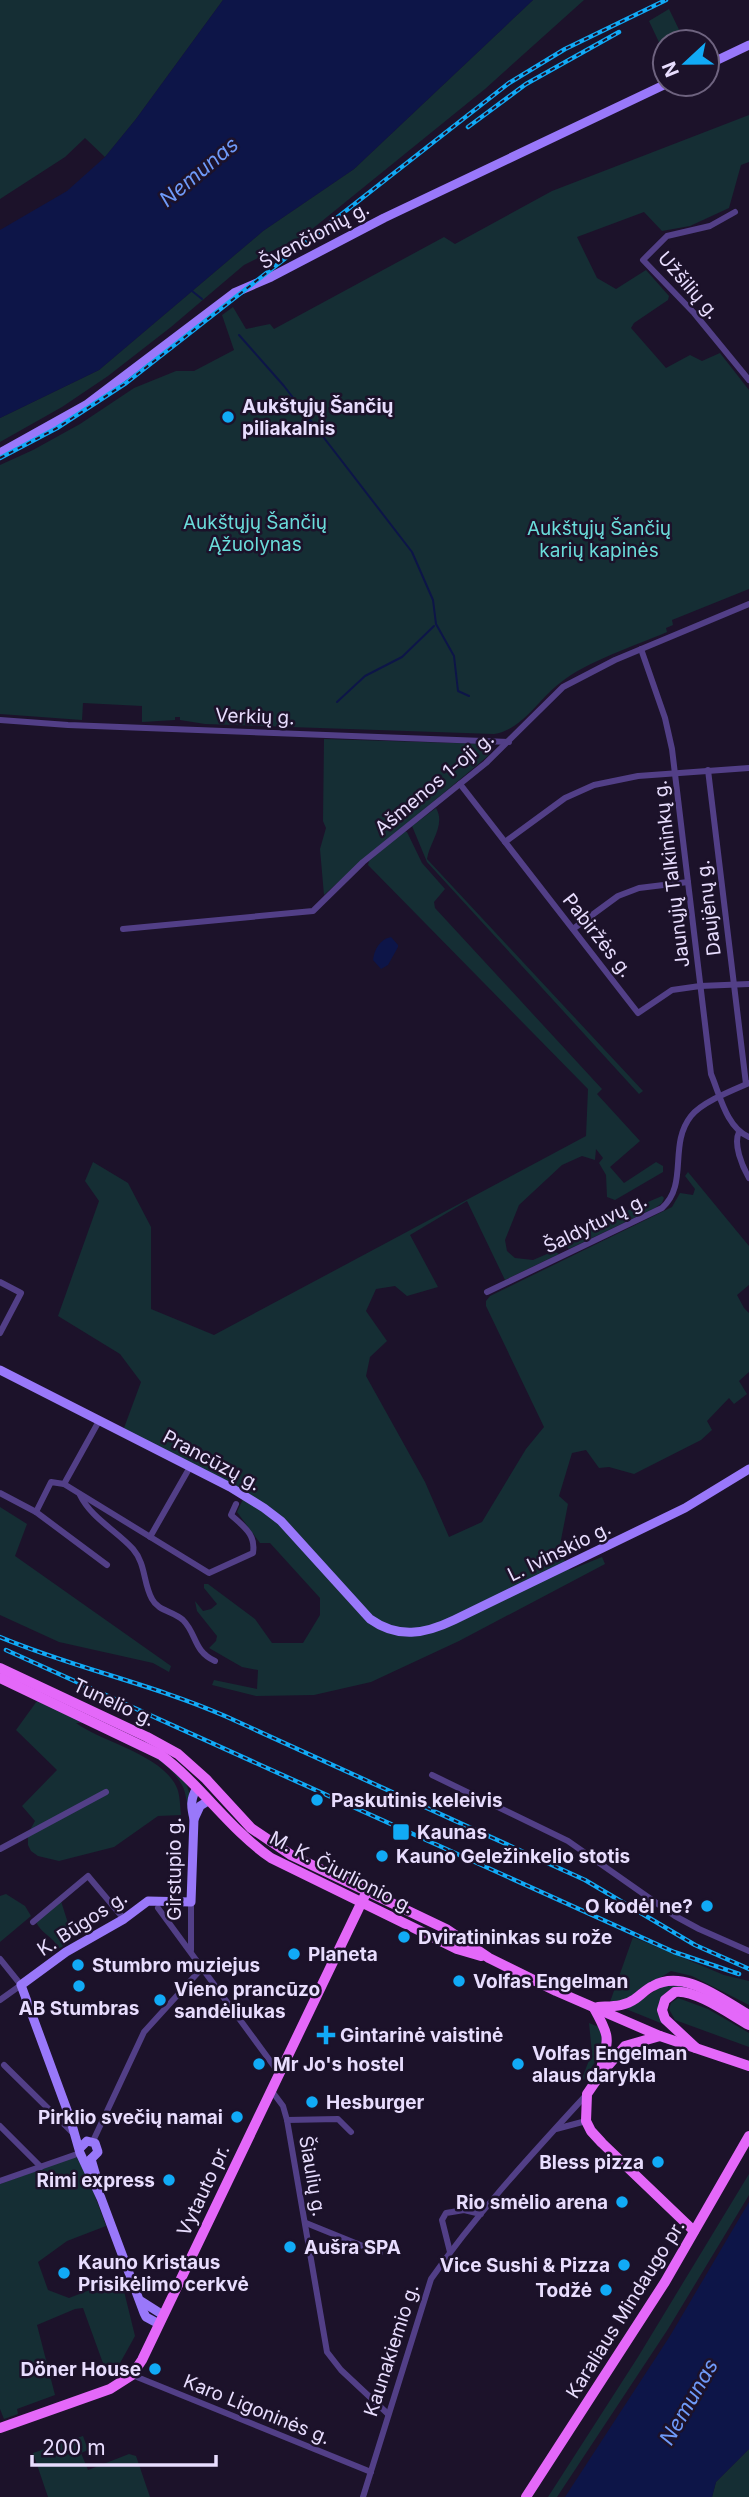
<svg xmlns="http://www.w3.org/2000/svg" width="749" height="2497" font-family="Inter,sans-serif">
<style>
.green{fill:#152e34}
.water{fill:#0d1548}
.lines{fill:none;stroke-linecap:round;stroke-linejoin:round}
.stream{stroke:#0d1548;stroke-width:2}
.street{stroke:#523f87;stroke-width:6}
.secondary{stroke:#9978fa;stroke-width:9}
.primary{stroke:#e468f9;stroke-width:10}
.rail-casing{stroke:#11aaf6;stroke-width:4.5}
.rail{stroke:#1c122a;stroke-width:2;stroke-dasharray:5;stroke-linecap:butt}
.poi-dot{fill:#11aaf6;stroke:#1c122a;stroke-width:2.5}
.labels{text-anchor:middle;stroke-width:5;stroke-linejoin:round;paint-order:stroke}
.street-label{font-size:19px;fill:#e8ddfe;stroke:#1c122a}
.poi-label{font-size:19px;font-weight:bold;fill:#e8ddfe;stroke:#1c122a;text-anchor:start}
.park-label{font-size:19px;fill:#6adcda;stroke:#1c122a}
.water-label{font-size:21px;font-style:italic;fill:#6f9af9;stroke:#1c122a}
</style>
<rect width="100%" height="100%" fill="#1c122a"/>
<g class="green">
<polygon points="0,0 223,0 136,119 105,157 85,138 65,157 0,199"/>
<polygon points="533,0 584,0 485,89 306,234 244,265 171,327 108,376 62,407 0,442 0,418 99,370 263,231 354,169"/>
<polygon points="669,9 685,42 665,42 665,55 649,21"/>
<path d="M749,115V162L741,165L729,208L690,226L662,231L644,212L577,237L597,278L616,289L646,270L669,296L668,300L634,323L631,328L666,368L690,355L702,361L720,353L749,390V589L672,620L673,625L666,628L667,632C635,646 587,661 560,683C537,701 523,729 494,734L205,724L180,720V717H175V720L142,722V706L83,703L82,720L0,714V465L33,450L80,424L134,388L176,371H194L234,350L222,315L233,307L246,329L270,324L274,329L444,237L455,244L552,191Z"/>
<path d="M324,739L486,744L490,752L489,755C434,802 377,846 324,895L320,849L326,828L323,821Z"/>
<path d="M436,808C446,825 430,841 427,859L643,1091L639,1094L427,862L412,826Z"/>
<polygon points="404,831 407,832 422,863 445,889 434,902 435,908 602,1089 597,1094 640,1141 610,1167 624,1183 656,1162 663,1166 663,1172 615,1200 607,1197 606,1175 599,1163 603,1158 596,1149 595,1160 582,1156 562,1165 519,1205 505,1240 507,1251 515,1258 533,1260 554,1251 559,1254 505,1280 467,1201 410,1235 438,1287 407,1296 395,1286 376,1289 366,1311 387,1341 370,1357 366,1376 425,1482 449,1537 482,1522 526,1449 544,1427 486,1306 486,1301 490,1296 672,1207 680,1193 693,1195 695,1189 685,1176 688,1172 749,1246 749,1285 737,1295 744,1308 749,1313 749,1372 739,1381 747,1394 734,1404 729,1398 707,1421 712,1430 701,1440 634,1474 609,1467 599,1468 586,1450 572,1453 559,1496 568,1504 559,1550 570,1570 602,1557 605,1564 459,1641 371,1682 314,1695 256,1696 212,1685 214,1680 257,1689 258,1670 242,1667 209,1648 216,1641 217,1636 197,1611 195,1601 203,1611 211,1609 217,1604 204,1588 204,1584 208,1584 255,1619 272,1643 303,1643 320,1615 320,1598 270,1543 260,1543 237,1512 243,1499 124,1428 141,1382 120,1354 58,1316 99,1201 85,1181 93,1162 128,1183 151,1227 151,1309 214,1335 586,1136 588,1089 368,865 369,861"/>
<polygon points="662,1196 664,1198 662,1203 655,1208 569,1249 566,1246 566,1239 603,1222 607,1218 608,1212 622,1213"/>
<polygon points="0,1507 27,1524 15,1556 171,1666 169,1672 153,1663 59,1642 0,1615"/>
<path d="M0,1682L157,1757L186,1783L189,1792V1807C186,1802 186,1793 183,1787C169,1756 114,1737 85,1723H76C102,1742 163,1755 177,1788C180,1795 180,1806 181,1815L158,1816L114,1847L59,1861L38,1856L31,1851L28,1845V1834L35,1821L22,1806L57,1770L16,1730L37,1701Z"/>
<polygon points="6,1894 25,1906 31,1916 0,1942 0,1896"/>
<path d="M61,1901L72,1936L62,1947L59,1948C53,1937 41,1933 36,1922Z"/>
<polygon points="633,1937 724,1975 749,1981 749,2005 692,1976 671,1971 623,2001 610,2002"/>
<path d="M675,1984L689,1988C666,1986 650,2000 663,2024L626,2009L664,1985Z"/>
<polygon points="678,1998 708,2009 749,2033 749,2047 675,2020 669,2009 671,2003"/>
<path d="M589,2023L599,2027C608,2047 594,2063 584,2080L582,2078L592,2053Z"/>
<polygon points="73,2157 81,2158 106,2226 67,2241 38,2262 48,2290 69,2298 90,2290 92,2294 122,2283 135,2336 115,2372 108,2377 83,2308 75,2309 37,2325 55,2395 17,2409 18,2414 4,2419 0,2409 0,2184"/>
<polygon points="749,2174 749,2195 668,2329 557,2497 548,2497 638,2357"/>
<polygon points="83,2436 88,2450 81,2453 88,2470 129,2454 136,2456 150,2497 48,2497 33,2453"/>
<polygon points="749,2449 749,2497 712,2497 716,2482"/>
</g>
<g class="water">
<polygon points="223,0 533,0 354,169 263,231 99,370 0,418 0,230 67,191 105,157 136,119"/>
<path d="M391,937L398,945V947L388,965L381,969L373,960C374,950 380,939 391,937Z"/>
<polygon points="749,2202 749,2449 716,2482 712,2497 565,2497 670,2336"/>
</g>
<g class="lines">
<g class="stream">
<polyline points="192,291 202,299"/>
<polyline points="239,335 284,386 412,552 433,600 436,624 454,656 458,691 469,696"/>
<polyline points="337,702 365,676 402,657 434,626"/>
</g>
<g class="street">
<polyline points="735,212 710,226 667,236 643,260 694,313 749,380"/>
<path d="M641,649L665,718L672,749L711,1074C720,1095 726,1127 749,1137"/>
<polyline points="0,720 68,725 509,742"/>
<polyline points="708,770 746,1084"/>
<polyline points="460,784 638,1013 672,990 700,986 749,984"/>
<polyline points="505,842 565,798 594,785 638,776 749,768"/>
<polyline points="123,929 313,911 363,862 486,763 563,687 615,660 749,604"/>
<polyline points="573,929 618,896 639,888 688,882"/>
<path d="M739,1132C733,1144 742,1166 749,1178"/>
<polyline points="0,1282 21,1293 0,1333"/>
<path d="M487,1292L662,1208C689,1184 668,1145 691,1116C702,1102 733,1090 749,1083"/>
<path d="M64,1484L209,1573L253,1553C256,1534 244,1527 231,1515L236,1504"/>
<polyline points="0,1493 36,1512 107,1565"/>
<path d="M80,1495C91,1518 117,1531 133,1549C146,1564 143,1583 152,1599C158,1611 173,1611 183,1620C197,1634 193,1651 215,1661"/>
<polyline points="36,1512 51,1482 64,1484 99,1421"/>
<polyline points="150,1537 190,1467"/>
<polyline points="432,1775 568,1841 675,1916 699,1929 749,1951"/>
<polyline points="0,1849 106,1792"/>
<polyline points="191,1902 191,1950"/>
<polyline points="158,1908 279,2073"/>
<polyline points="33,1922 88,1876 124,1919"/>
<polyline points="0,1959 21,1985 0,2000"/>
<polyline points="4,2065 72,2132"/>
<polyline points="271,2090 283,2106 287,2120 327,2352 341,2370 388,2414"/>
<polyline points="287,2120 338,2119 351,2132"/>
<polyline points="0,2126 41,2167"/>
<polyline points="556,2129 586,2121"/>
<polyline points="93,2141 144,2032 203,1967"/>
<polyline points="0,2181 80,2153"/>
<polyline points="306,2223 380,2253"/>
<polyline points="450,2252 442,2220 446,2213 464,2210 481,2214"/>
<polyline points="132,2375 371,2472"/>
<path d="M363,2497L431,2279C477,2213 532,2154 587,2094"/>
</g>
<g class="secondary">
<polyline points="707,65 749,45"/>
<polyline points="0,453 86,405 234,293 271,277 384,218 666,84"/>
<path d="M0,1370L230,1487L264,1508L281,1521L370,1619C398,1639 425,1634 454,1620L685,1508L749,1469"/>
<polyline points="194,1819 200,1806 208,1801"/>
<polyline points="80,2148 87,2141 95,2143 98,2152 91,2159"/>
<polyline points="91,2159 96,2176"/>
<polyline points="141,2301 163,2315"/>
<path d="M159,2324L146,2317L144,2313L101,2198L80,2153L70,2118L21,1985L66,1952L124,1919L148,1901L191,1902L194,1819C191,1807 190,1799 197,1788"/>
</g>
<g class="primary">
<polyline points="0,1668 147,1737 178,1754 206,1779 251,1828 291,1855 446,1929 489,1958 556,1991 660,2036 749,2066"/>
<path d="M0,1678L161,1755C201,1785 229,1829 271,1858L457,1949L481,1956"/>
<path d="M598,2007C611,2006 624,2007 635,1999C641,1995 646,1989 653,1986C684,1968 722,2000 749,2015"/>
<path d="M594,2008C614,2044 606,2038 600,2075"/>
<polyline points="660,2036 625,2046 600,2075 587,2094 586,2121 591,2131 602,2143 694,2231"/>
<path d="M696,2048L665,2019L662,2010L665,2000L675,1992C695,1989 731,2015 749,2025"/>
<polyline points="0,2428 110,2389 132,2375 142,2360 367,1891"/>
<polyline points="526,2497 665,2282 749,2136"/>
</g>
<defs>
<g id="rail">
<polyline points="468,127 526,84 619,32"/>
<polyline points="0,458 57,428 126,383 509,83 565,49 666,0"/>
<path d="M0,1637C74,1668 152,1684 225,1716L585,1880L695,1945L749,1969"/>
<polyline points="6,1650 674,1952 739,1974"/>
</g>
</defs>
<use href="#rail" class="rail-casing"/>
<use href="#rail" class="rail"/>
</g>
<g class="poi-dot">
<circle cx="228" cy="417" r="7"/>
<circle cx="317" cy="1800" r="7"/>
<rect x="392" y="1823" width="18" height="18" rx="3.5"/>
<circle cx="382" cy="1856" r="7"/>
<circle cx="707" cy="1906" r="7"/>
<circle cx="404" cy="1937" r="7"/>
<circle cx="294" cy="1954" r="7"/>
<circle cx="78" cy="1965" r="7"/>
<circle cx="459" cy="1981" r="7"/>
<circle cx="79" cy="1986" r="7"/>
<circle cx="160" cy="2000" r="7"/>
<path d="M322.5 2024.5h7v7h7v7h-7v7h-7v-7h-7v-7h7z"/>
<circle cx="259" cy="2064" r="7"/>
<circle cx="518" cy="2064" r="7"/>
<circle cx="312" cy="2102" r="7"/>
<circle cx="237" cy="2117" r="7"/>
<circle cx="658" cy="2162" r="7"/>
<circle cx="169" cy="2180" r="7"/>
<circle cx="622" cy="2202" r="7"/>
<circle cx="290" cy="2247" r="7"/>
<circle cx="624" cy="2265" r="7"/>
<circle cx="64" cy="2273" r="7"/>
<circle cx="606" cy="2290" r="7"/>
<circle cx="155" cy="2369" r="7"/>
</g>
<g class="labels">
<g class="street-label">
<text transform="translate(314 235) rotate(-28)" y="7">Švenčionių g.</text>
<text transform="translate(689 285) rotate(49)" y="7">Užšilių g.</text>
<text transform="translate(255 716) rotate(2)" y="7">Verkių g.</text>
<text transform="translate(434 783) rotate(-40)" y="7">Ašmenos 1-oji g.</text>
<text transform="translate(671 874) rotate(-97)" y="7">Jaunųjų Talkininkų g.</text>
<text transform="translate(708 908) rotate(-97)" y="7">Daujėnų g.</text>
<text transform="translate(598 935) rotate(52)" y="7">Pabiržės g.</text>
<text transform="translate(595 1223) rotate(-26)" y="7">Šaldytuvų g.</text>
<text transform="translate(212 1460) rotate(28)" y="7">Prancūzų g.</text>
<text transform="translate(559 1551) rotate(-26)" y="7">L. Ivinskio g.</text>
<text transform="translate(114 1702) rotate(25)" y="7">Tunelio g.</text>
<text transform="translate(174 1869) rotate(-90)" y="7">Girstupio g.</text>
<text transform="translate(342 1872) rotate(27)" y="7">M. K. Čiurlionio g.</text>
<text transform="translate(82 1923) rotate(-33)" y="7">K. Būgos g.</text>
<text transform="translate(313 2176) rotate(80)" y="7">Šiaulių g.</text>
<text transform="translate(203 2190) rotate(-65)" y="7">Vytauto pr.</text>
<text transform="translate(625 2309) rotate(-58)" y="7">Karaliaus Mindaugo pr.</text>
<text transform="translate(391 2350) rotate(-72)" y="7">Kaunakiemio g.</text>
<text transform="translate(257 2409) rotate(22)" y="7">Karo Ligoninės g.</text>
</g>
<g class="poi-label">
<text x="242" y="413">Aukštųjų Šančių<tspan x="242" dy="22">piliakalnis</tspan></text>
<text x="331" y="1807">Paskutinis keleivis</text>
<text x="417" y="1839">Kaunas</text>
<text x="396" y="1863">Kauno Geležinkelio stotis</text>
<text x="693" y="1913" text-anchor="end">O kodėl ne?</text>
<text x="418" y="1944">Dviratininkas su rože</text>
<text x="308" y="1961">Planeta</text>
<text x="92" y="1972">Stumbro muziejus</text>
<text x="473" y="1988">Volfas Engelman</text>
<text x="174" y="1996">Vieno prancūzo<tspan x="174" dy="22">sandėliukas</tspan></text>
<text x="79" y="2015" text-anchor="middle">AB Stumbras</text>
<text x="340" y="2042">Gintarinė vaistinė</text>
<text x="532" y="2060">Volfas Engelman<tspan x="532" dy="22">alaus darykla</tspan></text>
<text x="273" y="2071">Mr Jo's hostel</text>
<text x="326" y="2109">Hesburger</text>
<text x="223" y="2124" text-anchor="end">Pirklio svečių namai</text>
<text x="644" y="2169" text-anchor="end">Bless pizza</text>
<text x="155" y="2187" text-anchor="end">Rimi express</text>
<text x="608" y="2209" text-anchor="end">Rio smėlio arena</text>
<text x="304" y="2254">Aušra SPA</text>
<text x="78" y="2269">Kauno Kristaus<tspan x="78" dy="22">Prisikėlimo cerkvė</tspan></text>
<text x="610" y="2272" text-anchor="end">Vice Sushi &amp; Pizza</text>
<text x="592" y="2297" text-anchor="end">Todžė</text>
<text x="141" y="2376" text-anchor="end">Döner House</text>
</g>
<g class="park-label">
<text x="255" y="529">Aukštųjų Šančių<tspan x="255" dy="22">Ąžuolynas</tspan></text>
<text x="599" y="535">Aukštųjų Šančių<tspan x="599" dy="22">karių kapinės</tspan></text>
</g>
<g class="water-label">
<text transform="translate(199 172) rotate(-40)" y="7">Nemunas</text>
<text transform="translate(689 2402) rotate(-60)" y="7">Nemunas</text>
</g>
</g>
<g transform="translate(686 63) rotate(248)"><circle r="33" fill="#1c122a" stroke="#6e637f" stroke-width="2"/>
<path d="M0-5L12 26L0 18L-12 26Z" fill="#11aaf6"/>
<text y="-10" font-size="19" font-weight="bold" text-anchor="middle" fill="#e8ddfe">N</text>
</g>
<path d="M32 2455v10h184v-10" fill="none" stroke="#e8ddfe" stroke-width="3.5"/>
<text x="42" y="2455" font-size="21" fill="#e8ddfe" stroke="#1c122a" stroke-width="5" paint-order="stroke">200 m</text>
</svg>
